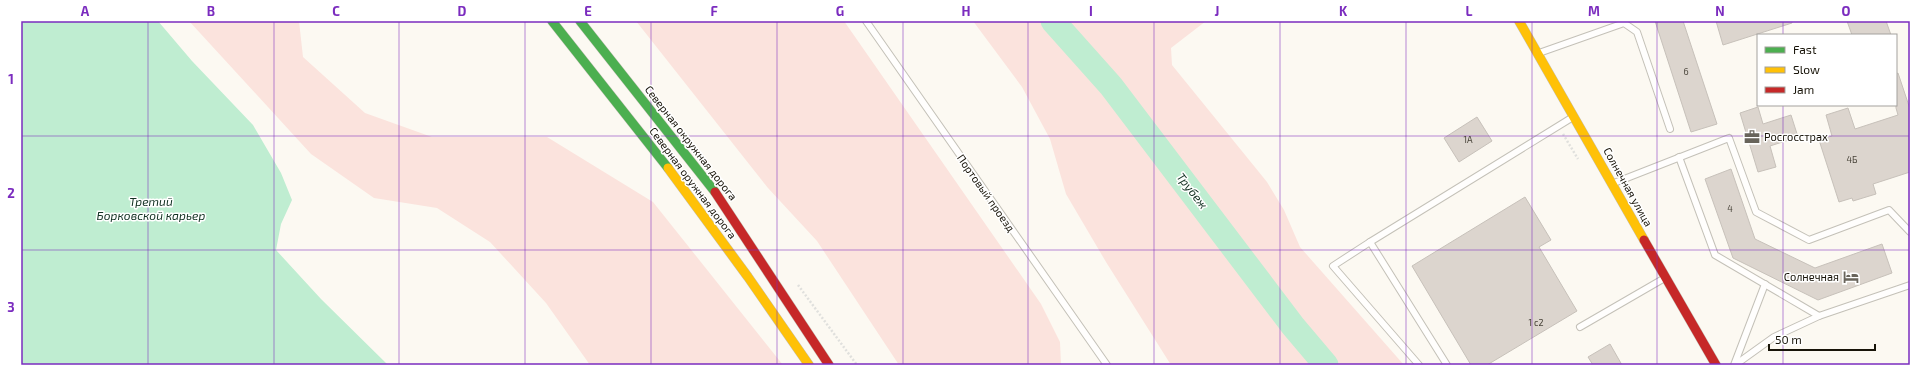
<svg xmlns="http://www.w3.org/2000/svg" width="1931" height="386" font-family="'Exo 2',sans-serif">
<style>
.green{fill:#fbe3dd}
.water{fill:#bfedd1}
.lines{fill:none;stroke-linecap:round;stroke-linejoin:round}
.river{stroke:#bfedd1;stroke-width:25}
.building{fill:#dcd5ce;stroke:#c7c1ba}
.lane-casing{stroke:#c4c1b8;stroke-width:8}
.fast-casing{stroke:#c4c1b8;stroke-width:10}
.slow-casing{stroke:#c4c1b8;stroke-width:10}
.jam-casing{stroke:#c4c1b8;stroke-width:10}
.path{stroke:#e0e0dd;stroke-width:2.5;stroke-dasharray:2 2;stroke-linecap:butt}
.lane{stroke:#fffefd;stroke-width:6}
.fast{stroke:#4caf50;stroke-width:9}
.slow{stroke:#ffc107;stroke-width:9}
.jam{stroke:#c62828;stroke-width:9}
.grid{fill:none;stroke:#7b2cbf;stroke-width:1;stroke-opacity:0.55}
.labels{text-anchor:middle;stroke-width:3;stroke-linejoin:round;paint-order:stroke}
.number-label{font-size:9px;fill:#49443a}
.poi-label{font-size:11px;fill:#181409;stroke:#fff;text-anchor:start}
.street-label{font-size:11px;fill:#181409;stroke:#fff}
.water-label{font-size:12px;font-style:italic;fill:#123122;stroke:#fff}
.neatline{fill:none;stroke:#7b2cbf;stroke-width:1.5}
.grid-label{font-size:13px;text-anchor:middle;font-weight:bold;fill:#7b2cbf}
</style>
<rect width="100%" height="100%" fill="#fcf9f2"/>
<g class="green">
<polygon points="189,21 299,21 303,57 365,113 432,137 547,137 653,202 783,365 590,365 546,303 490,242 437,208 374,198 311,154"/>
<polygon points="636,21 844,21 1041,304 1060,342 1061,365 899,365 817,241 768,188"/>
<polygon points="973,21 1206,21 1171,48 1172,65 1267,182 1284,210 1300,247 1404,365 1171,365 1106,262 1066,194 1050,139 1022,87"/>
</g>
<polygon class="water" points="21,21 158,21 192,61 253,125 281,173 292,200 281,224 276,250 321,299 388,365 21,365"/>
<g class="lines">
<polyline class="river" points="1053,21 1111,86 1293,326 1326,365"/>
</g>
<g class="building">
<polygon points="1655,21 1683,21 1717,124 1691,132"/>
<polygon points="1716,21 1792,21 1792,23 1723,45"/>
<polygon points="1847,21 1886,21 1891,35 1852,35"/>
<polygon points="1898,73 1910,109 1910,172 1873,184 1876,194 1853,201 1852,198 1839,202 1819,140 1832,136 1826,115 1848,108 1855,129 1898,115 1896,108 1896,74"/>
<polygon points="1758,107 1763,124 1791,115 1798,137 1770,146 1776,167 1758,172 1740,113"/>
<polygon points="1477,117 1492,141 1459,162 1444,138"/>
<polygon points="1731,169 1755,239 1815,268 1882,244 1892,273 1818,300 1733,258 1705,179"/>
<polygon points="1525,197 1551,240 1539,247 1577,311 1487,365 1471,365 1412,266"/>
<polygon points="1610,344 1622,365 1593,365 1588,357"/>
</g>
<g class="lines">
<defs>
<g id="lane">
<polyline points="866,21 1107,365"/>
<polyline points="1539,53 1624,23 1637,32 1670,129"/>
<polyline points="1679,157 1715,255 1819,316 1910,285"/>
<polyline points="1614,183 1729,138 1756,212 1809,240 1889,210 1910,232"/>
<polyline points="1370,242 1447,365"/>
<polyline points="1580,327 1663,279"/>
<polyline points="1419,365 1333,266 1370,242 1573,117"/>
<polyline points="1734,365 1765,284"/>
<polyline points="1735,365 1774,337 1819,316"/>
</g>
<g id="fast">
<polyline points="552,21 668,168"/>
<polyline points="580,21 715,192"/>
</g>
<g id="slow">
<polyline points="1519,21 1644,240"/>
<polyline points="668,168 748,277 809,365"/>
</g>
<g id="jam">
<polyline points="715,192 829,365"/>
<polyline points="1644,240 1716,365"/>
</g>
</defs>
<use href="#lane" class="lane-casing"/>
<use href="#fast" class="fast-casing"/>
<use href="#slow" class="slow-casing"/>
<use href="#jam" class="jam-casing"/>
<g class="path">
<polyline points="1563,134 1578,159"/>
<polyline points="798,285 857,365"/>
</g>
<use href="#lane" class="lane"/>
<use href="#fast" class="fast"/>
<use href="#slow" class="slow"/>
<use href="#jam" class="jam"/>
</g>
<path class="grid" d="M148,21V365M274,21V365M399,21V365M525,21V365M651,21V365M777,21V365M903,21V365M1028,21V365M1154,21V365M1280,21V365M1406,21V365M1532,21V365M1657,21V365M1783,21V35M1783,105V365M21,136H1910M21,250H1910"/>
<defs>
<symbol id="office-bare" viewBox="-9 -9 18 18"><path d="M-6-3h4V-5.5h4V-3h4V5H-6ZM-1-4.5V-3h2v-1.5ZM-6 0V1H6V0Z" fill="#68645b" stroke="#fff" stroke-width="2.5" paint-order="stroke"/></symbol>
<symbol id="hotel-bare" viewBox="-9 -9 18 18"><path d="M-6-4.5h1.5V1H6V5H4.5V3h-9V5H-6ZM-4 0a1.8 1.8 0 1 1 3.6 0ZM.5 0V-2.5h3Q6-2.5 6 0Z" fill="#68645b" stroke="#fff" stroke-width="2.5" paint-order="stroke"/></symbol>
</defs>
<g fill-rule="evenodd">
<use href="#office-bare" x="1741" y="126" width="22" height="22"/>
<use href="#hotel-bare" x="1840" y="266" width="22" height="22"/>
</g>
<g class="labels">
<g class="number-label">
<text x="1686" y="75">6</text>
<text x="1468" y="143">1А</text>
<text x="1852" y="163">4Б</text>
<text x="1730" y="212">4</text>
<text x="1536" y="326">1 с2</text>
</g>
<g class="poi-label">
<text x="1764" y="141">Росгосстрах</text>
<text x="1839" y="281" text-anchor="end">Солнечная</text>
</g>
<g class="street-label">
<text transform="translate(691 143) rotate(52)" y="4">Северная окружная дорога</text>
<text transform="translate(693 183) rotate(53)" y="4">Северная оружная дорога</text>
<text transform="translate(1628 187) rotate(61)" y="4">Солнечная улица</text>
<text transform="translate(986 193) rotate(55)" y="4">Портовый проезд</text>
</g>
<g class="water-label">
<text transform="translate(1192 191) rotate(52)" y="4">Трубеж</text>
<text x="151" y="206">Третий<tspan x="151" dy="14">Борковской карьер</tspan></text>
</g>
</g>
<rect width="1931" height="386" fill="none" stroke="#ffffff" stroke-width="44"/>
<rect x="1757" y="34" width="140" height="72" fill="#ffffff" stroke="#a3a19d"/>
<rect x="1765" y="47" width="20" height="6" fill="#4caf50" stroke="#a3a19d"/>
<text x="1793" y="54" font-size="12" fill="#181409">Fast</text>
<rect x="1765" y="67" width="20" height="6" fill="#ffc107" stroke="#a3a19d"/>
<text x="1793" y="74" font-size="12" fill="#181409">Slow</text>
<rect x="1765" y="87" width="20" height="6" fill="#c62828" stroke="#a3a19d"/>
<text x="1793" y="94" font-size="12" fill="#181409">Jam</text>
<path d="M1769 344v6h106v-6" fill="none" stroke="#181409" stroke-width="2"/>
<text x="1775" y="344" font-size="12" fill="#181409" stroke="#ffffff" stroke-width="3" paint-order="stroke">50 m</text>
<rect x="22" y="22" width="1887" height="342" class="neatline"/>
<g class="grid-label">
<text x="85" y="16">A</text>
<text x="211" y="16">B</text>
<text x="336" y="16">C</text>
<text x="462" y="16">D</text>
<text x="588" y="16">E</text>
<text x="714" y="16">F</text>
<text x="840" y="16">G</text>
<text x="966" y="16">H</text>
<text x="1091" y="16">I</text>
<text x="1217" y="16">J</text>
<text x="1343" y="16">K</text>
<text x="1469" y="16">L</text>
<text x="1594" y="16">M</text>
<text x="1720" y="16">N</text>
<text x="1846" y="16">O</text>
<text x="11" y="84">1</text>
<text x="11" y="198">2</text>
<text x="11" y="312">3</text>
</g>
</svg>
